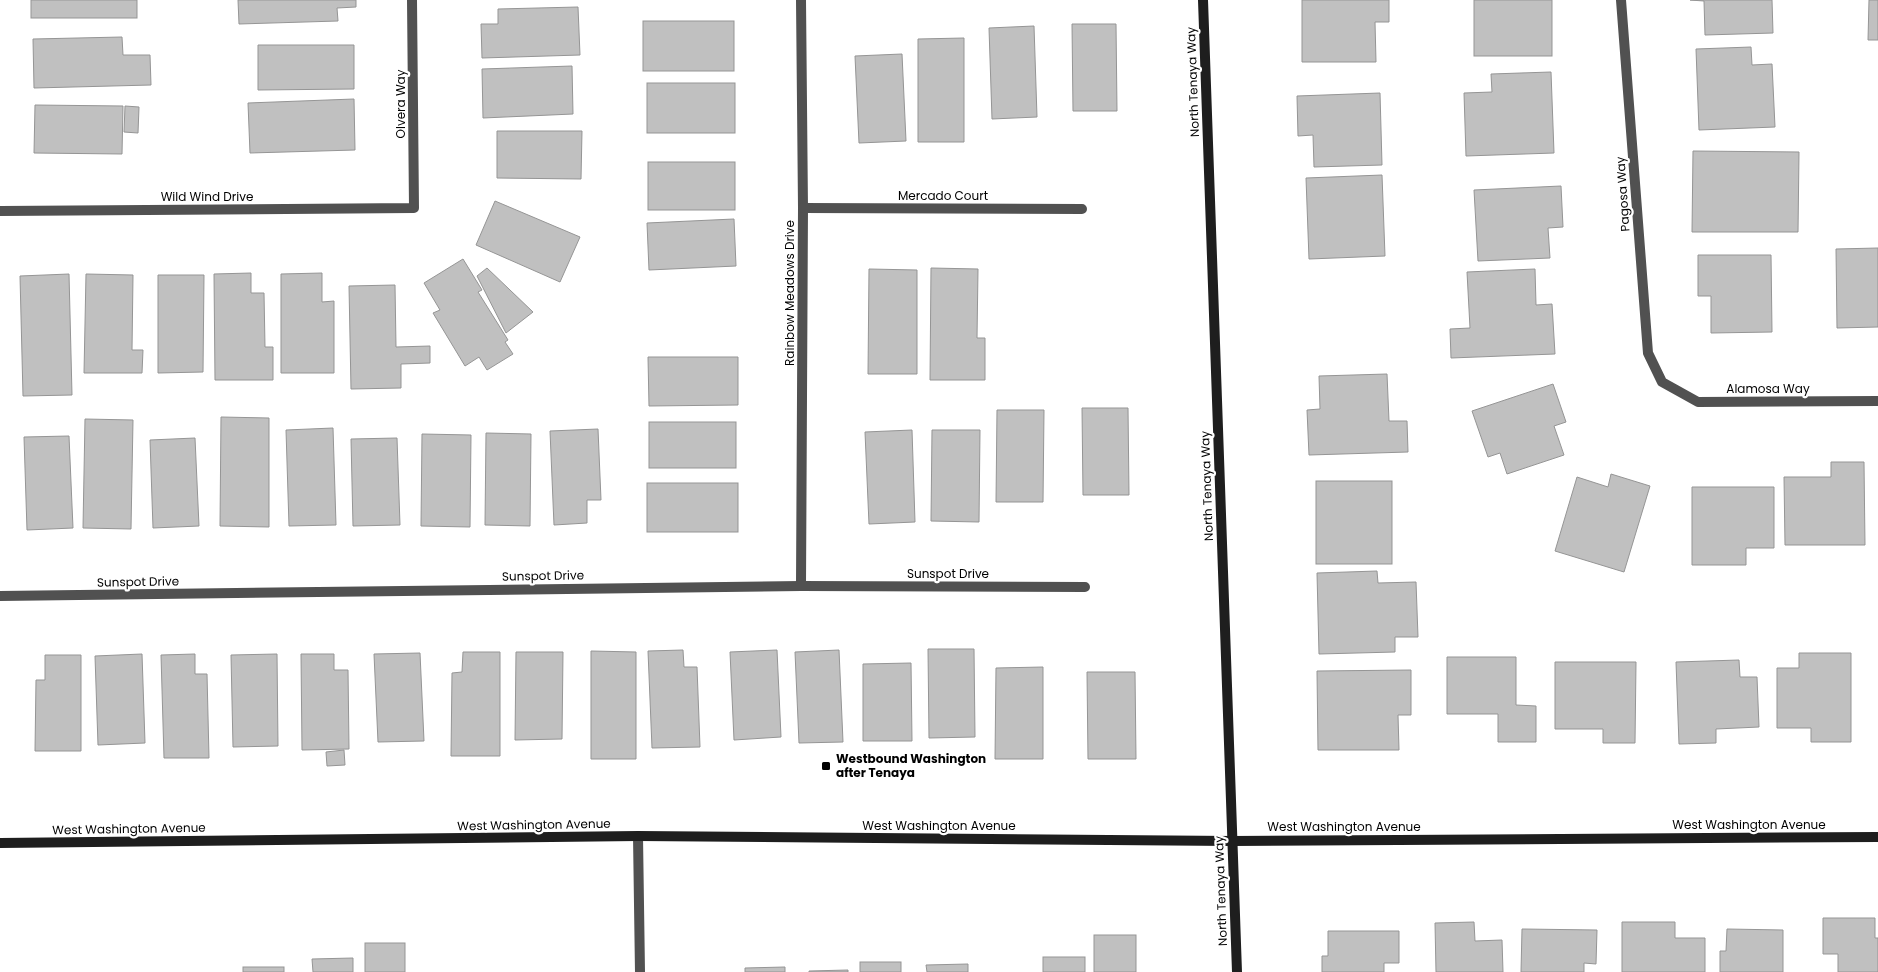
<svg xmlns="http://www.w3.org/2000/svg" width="1878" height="972" font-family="Poppins,sans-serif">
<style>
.building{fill:#c0c0c0;stroke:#959595}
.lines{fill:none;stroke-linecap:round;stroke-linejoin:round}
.street{stroke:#515151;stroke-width:10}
.secondary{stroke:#1e1e1e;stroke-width:10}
.poi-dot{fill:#000;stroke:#fff;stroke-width:2}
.labels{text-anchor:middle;stroke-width:4.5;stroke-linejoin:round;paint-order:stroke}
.street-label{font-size:12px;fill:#000;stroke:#fff}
.poi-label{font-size:12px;font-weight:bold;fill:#000;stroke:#fff;text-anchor:start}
</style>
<rect width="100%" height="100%" fill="#fff"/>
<g class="building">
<rect x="31" y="0" width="106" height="18"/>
<polygon points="238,0 356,0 356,7 337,8 338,21 239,24"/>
<polygon points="1302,0 1389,0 1389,22 1375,22 1376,62 1302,62"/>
<rect x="1474" y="0" width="78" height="56"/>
<polygon points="1690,0 1772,0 1773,33 1705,35 1704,1"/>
<polygon points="1869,0 1878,0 1878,40 1868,40"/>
<polygon points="578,7 580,55 482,58 481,24 498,24 498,9"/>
<rect x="643" y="21" width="91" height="50"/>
<polygon points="1072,24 1116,24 1117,111 1073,111"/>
<polygon points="1034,26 1037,117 992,119 989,28"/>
<polygon points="122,37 123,55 150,55 151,85 34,88 33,39"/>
<polygon points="964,38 964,142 918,142 918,39"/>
<polygon points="258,45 354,45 354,89 258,90"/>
<polygon points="1751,47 1752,65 1772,64 1775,127 1699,130 1696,49"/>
<polygon points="902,54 906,141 859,143 855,56"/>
<polygon points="572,66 573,114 483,118 482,69"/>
<polygon points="1551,72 1554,153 1466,156 1464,93 1492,92 1491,74"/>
<rect x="647" y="83" width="88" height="50"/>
<polygon points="1380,93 1382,165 1314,167 1313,135 1298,136 1297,96"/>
<polygon points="354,99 355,150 250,153 248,103"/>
<polygon points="35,105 123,106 122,154 34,153"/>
<polygon points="125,106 139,107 138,133 124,132"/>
<polygon points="497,131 582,131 581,179 497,178"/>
<polygon points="1693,151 1799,152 1798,232 1692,232"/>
<rect x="648" y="162" width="87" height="48"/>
<polygon points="1382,175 1385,256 1309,259 1306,178"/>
<polygon points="1561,186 1563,227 1548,228 1550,258 1478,261 1474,190"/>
<polygon points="495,201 580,237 560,282 476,245"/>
<polygon points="734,219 736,266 649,270 647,223"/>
<polygon points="1878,248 1878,327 1837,328 1836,249"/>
<polygon points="1698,255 1771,255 1772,332 1711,333 1711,296 1698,296"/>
<polygon points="463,259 482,290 478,292 508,340 505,342 513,354 487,370 479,357 465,366 433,313 440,310 424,283"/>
<polygon points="487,268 533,312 506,333 477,276"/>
<polygon points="931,268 978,269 977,338 985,338 985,380 930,380"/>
<polygon points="869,269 917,270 917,374 868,374"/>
<polygon points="1535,269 1536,305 1552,304 1555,354 1451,358 1450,329 1470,328 1467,272"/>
<polygon points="251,273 251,293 264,293 265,347 273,347 273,380 215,380 214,274"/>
<polygon points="322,273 322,302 334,301 334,373 281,373 281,274"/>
<polygon points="69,274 72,395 23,396 20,276"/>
<polygon points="86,274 133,275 132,350 143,350 142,373 84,373"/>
<polygon points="158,275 204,275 203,372 158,373"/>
<polygon points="395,285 396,347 430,346 430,363 401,364 401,388 351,389 349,286"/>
<polygon points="648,357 738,357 738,405 649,406"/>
<polygon points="1387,374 1389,421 1407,421 1408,452 1309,455 1307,410 1320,409 1319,376"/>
<polygon points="1553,384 1566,422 1554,426 1564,455 1507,474 1500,453 1488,457 1472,411"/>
<polygon points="1082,408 1128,408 1129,495 1083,495"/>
<polygon points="997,410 1044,410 1043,502 996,502"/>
<polygon points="221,417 269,418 269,527 220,526"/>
<polygon points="85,419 133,420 131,529 83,528"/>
<rect x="649" y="422" width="87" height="46"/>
<polygon points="333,428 336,525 289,526 286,430"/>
<polygon points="598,429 601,500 587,500 587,523 554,525 550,431"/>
<polygon points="912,430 915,522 869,524 865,432"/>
<polygon points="932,430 980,430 979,522 931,521"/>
<polygon points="486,433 531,434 530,526 485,525"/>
<polygon points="422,434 471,435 470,527 421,526"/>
<polygon points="69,436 73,528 27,530 24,437"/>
<polygon points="195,438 199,526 153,528 150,440"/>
<polygon points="397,438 400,525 353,526 351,439"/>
<polygon points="1831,462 1864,462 1865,545 1785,545 1784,477 1831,477"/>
<polygon points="1611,474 1650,486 1624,572 1555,551 1577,477 1608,487"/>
<rect x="1316" y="481" width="76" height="83"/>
<rect x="647" y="483" width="91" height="49"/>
<polygon points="1692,487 1774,487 1774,548 1746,548 1746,565 1692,565"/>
<polygon points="1377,571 1378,583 1416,582 1418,637 1395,637 1395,652 1319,654 1317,573"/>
<polygon points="928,649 974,649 975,737 929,738"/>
<polygon points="683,650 684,667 697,667 700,747 652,748 648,651"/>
<polygon points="777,650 781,737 734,740 730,652"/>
<polygon points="839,650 843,742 799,743 795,652"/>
<polygon points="591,651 636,652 636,759 591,759"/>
<polygon points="463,652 500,652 500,756 451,756 452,673 462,672"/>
<polygon points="516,652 563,652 562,739 515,740"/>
<polygon points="420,653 424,741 378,742 374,654"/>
<polygon points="1799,653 1851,653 1851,742 1811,742 1811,728 1777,728 1777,668 1799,668"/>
<polygon points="142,654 145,743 98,745 95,656"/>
<polygon points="195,654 195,674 207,674 209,758 164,758 161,655"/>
<polygon points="277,654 278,746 233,747 231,655"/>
<polygon points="301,654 334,654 334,670 348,670 349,749 302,750"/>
<polygon points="45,655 81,655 81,751 35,751 36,680 45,680"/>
<polygon points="1447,657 1516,657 1516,705 1536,706 1536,742 1498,742 1498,714 1447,714"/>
<polygon points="1739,660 1740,677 1757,677 1759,727 1716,729 1716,743 1679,744 1676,662"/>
<polygon points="1555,662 1636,662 1635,743 1603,743 1603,729 1555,729"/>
<polygon points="911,663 912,741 863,741 863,664"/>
<polygon points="1043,667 1043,759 995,759 996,668"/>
<polygon points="1411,670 1411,715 1398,715 1399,750 1318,750 1317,671"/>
<polygon points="1087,672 1135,672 1136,759 1088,759"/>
<polygon points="344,750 345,765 327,766 326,752"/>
<polygon points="1823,918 1875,918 1875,938 1878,938 1878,972 1838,972 1838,954 1823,954"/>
<polygon points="1474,922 1475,941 1502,940 1503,972 1436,972 1435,923"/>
<polygon points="1622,922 1675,922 1675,938 1705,938 1705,972 1622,972"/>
<polygon points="1522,929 1597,930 1596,964 1584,963 1584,972 1521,972"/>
<polygon points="1727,929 1783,930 1783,972 1720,972 1720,951 1726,951"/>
<polygon points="1328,931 1399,931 1399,963 1384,963 1384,972 1322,972 1322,956 1328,956"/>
<rect x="1094" y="935" width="42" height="37"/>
<rect x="365" y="943" width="40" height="29"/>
<rect x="1043" y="957" width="42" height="15"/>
<polygon points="353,958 353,972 313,972 312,959"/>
<rect x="860" y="962" width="41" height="10"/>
<polygon points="968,964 968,972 927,972 926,965"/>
<rect x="243" y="967" width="41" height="5"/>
<polygon points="785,967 785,972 745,972 745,968"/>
<polygon points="848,970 848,972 809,972 809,971"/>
</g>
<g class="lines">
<g class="street">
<polyline points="801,0 803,208 801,586"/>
<polyline points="1621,0 1648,353 1662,382 1698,402 1878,401"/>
<polyline points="803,208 1082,209"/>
<polyline points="0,211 414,208 412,0"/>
<polyline points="0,596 801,586 1085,587"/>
<polyline points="638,836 640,972"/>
</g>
<g class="secondary">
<polyline points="1203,0 1237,972"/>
<polyline points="0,843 638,836 1232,841 1878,837"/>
</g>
</g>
<rect class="poi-dot" x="821" y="761" width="10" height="10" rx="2.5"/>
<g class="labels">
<g class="street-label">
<text transform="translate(1193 82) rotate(-92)" y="4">North Tenaya Way</text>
<text transform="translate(401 104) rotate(-90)" y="4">Olvera Way</text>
<text transform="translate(1623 194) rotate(-94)" y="4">Pagosa Way</text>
<text x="943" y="200">Mercado Court</text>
<text x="207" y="201">Wild Wind Drive</text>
<text transform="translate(790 293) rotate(-90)" y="4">Rainbow Meadows Drive</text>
<text x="1768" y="393">Alamosa Way</text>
<text transform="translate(1207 486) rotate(-92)" y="4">North Tenaya Way</text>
<text x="948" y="578">Sunspot Drive</text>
<text transform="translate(543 576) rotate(-1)" y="4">Sunspot Drive</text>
<text transform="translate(138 582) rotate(-1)" y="4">Sunspot Drive</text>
<text transform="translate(534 825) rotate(-1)" y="4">West Washington Avenue</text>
<text x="1749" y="829">West Washington Avenue</text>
<text x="939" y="830">West Washington Avenue</text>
<text x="1344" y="831">West Washington Avenue</text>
<text transform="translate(129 829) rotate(-1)" y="4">West Washington Avenue</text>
<text transform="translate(1221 891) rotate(-92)" y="4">North Tenaya Way</text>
</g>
<g class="poi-label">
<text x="836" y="763">Westbound Washington<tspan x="836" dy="14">after Tenaya</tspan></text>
</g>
</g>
</svg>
